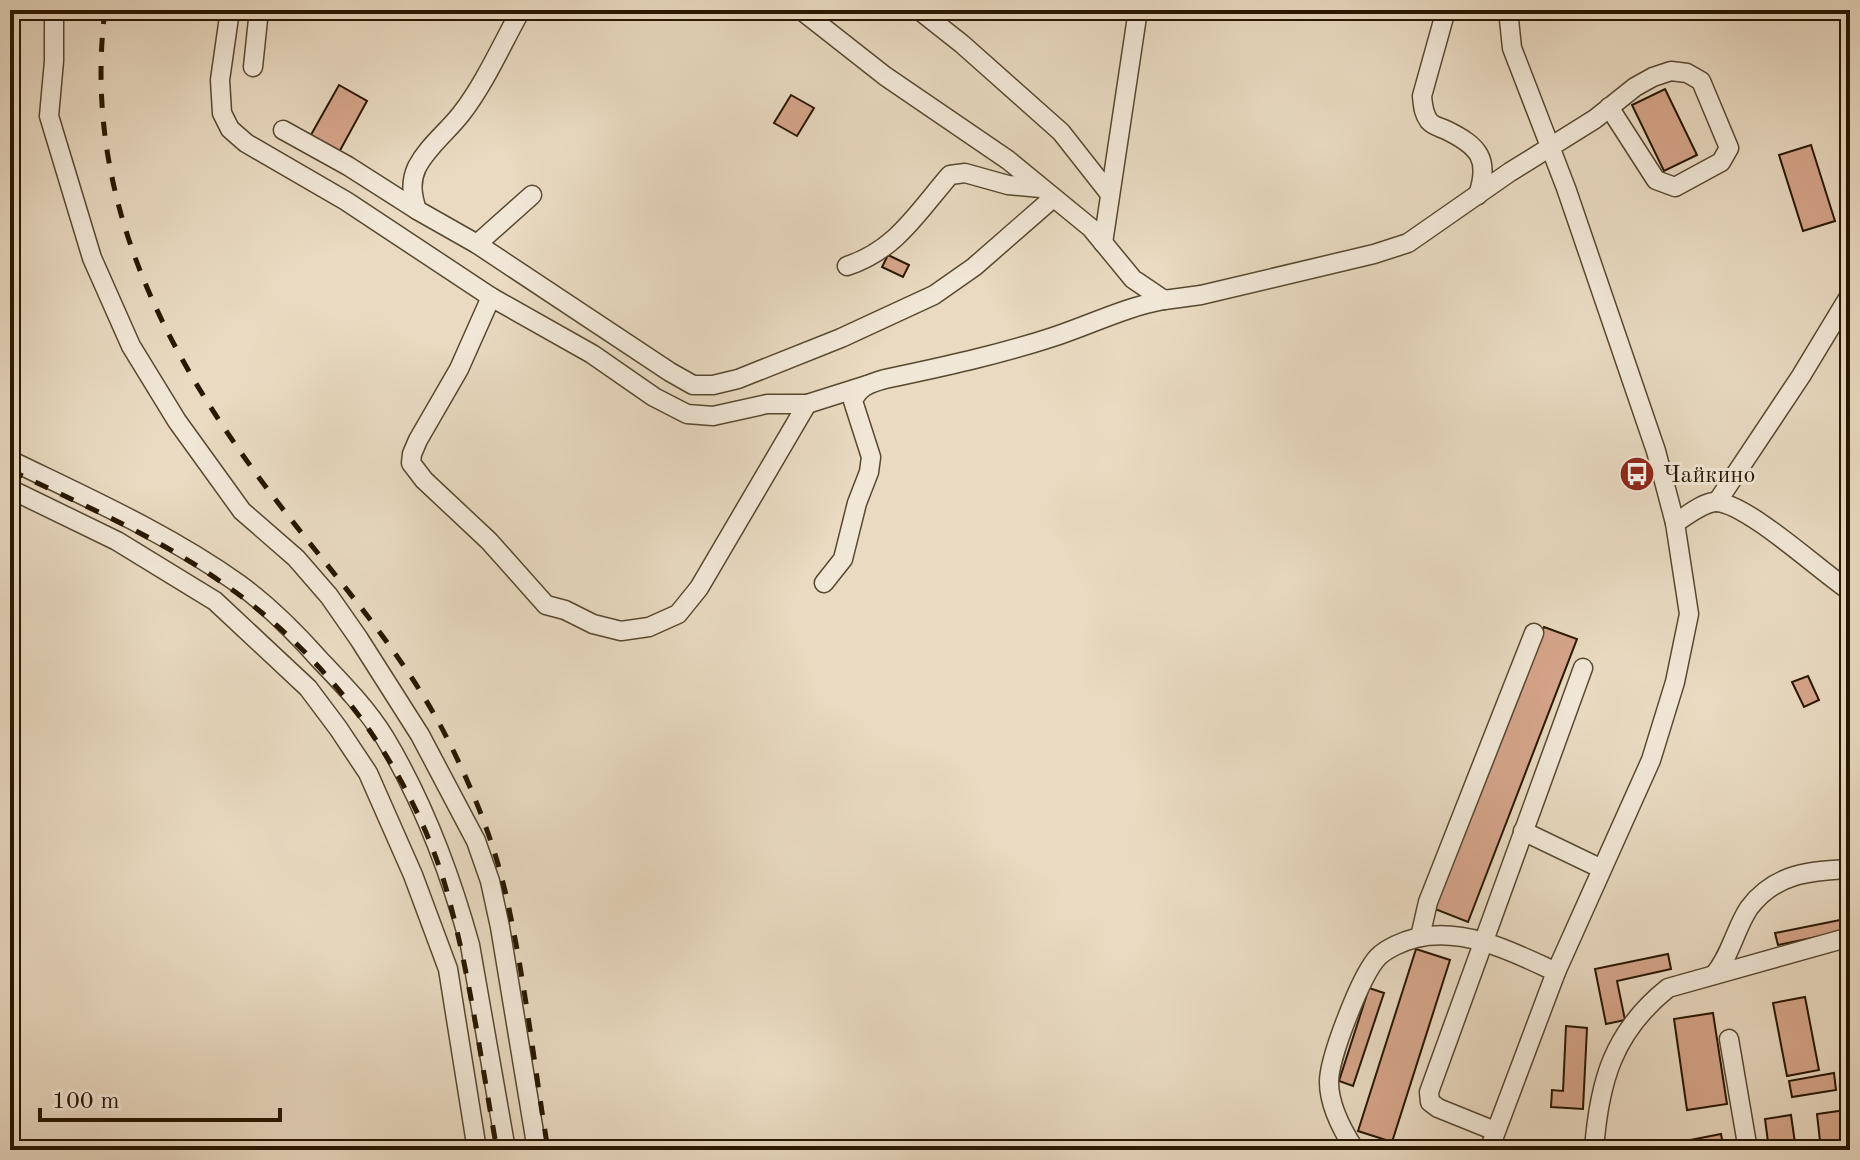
<svg xmlns="http://www.w3.org/2000/svg" width="1860" height="1160" font-family="'Old Standard TT',serif">
<style>
.building{fill:#d6a58b;stroke:#281700;stroke-width:2}
.lines{fill:none;stroke-linecap:round;stroke-linejoin:round}
.minor-casing{stroke:#584830;stroke-width:21}
.minor{stroke:#f1e7d7;stroke-width:18}
.rail{stroke:#281700;stroke-width:5;stroke-dasharray:14 14;stroke-linecap:butt}
.labels{text-anchor:middle;stroke-width:6;stroke-linejoin:round;paint-order:stroke}
.poi-label{font-size:24px;fill:#281700;stroke:#f1e7d7;text-anchor:start}
</style>
<rect width="100%" height="100%" fill="#e9dac1"/>
<filter id="stains"><feTurbulence type="fractalNoise" baseFrequency=".0025" numOctaves="4"/><feColorMatrix values="0 0 0 0 .2 0 0 0 0 .09 0 0 0 0 .02 0 0 0 .5 -.17"/></filter>
<radialGradient id="worn" r=".72"><stop offset=".6" stop-color="#630" stop-opacity="0"/><stop offset="1" stop-color="#630" stop-opacity=".3"/></radialGradient>
<g class="building">
<polygon points="339,85 367,101 337,156 308,140"/>
<polygon points="1665,89 1697,155 1664,171 1632,105"/>
<polygon points="791,95 814,108 797,136 774,123"/>
<polygon points="1811,145 1835,221 1803,231 1779,155"/>
<polygon points="888,255 909,265 903,277 882,267"/>
<polygon points="1544,627 1577,639 1468,922 1435,909"/>
<polygon points="1808,676 1819,700 1804,707 1792,682"/>
<polygon points="1850,918 1850,930 1778,945 1775,933"/>
<polygon points="1416,949 1450,960 1392,1142 1358,1131"/>
<polygon points="1668,954 1671,969 1617,981 1625,1020 1606,1024 1595,969"/>
<polygon points="1369,988 1384,993 1353,1086 1339,1081"/>
<polygon points="1805,997 1819,1070 1787,1076 1773,1003"/>
<polygon points="1713,1013 1727,1104 1687,1110 1674,1019"/>
<polygon points="1566,1026 1587,1028 1583,1109 1551,1107 1552,1090 1563,1091"/>
<polygon points="1834,1073 1836,1090 1792,1097 1789,1081"/>
<polygon points="1846,1110 1850,1150 1821,1150 1817,1114"/>
<polygon points="1791,1115 1796,1150 1769,1150 1765,1119"/>
<polygon points="1721,1134 1724,1150 1692,1150 1690,1140"/>
</g>
<g class="lines">
<defs>
<g id="minor">
<polyline points="54,10 54,61 49,116 92,258 131,346 177,421 242,511 296,558 329,596 359,639 420,735 476,841 490,881 500,927 537,1150"/>
<polyline points="230,10 220,80 222,113 230,129 246,143 346,201 491,297 592,354 654,397 687,414 713,416 767,404 807,404 867,385"/>
<path d="M521,10C502,44 485,83 461,114C447,132 428,146 417,167C410,182 412,195 417,210L477,244L670,372L693,385H713L738,379L841,338L934,295L974,267L1053,198"/>
<polyline points="801,10 885,76 1008,160 1091,228 1133,279 1164,300 1201,295 1374,254 1408,243 1510,172 1595,119 1635,87 1653,77 1671,71 1687,73 1701,81 1729,148 1721,162 1675,187 1656,180 1609,107"/>
<polyline points="919,10 962,44 1061,132 1109,193"/>
<path d="M1446,10L1422,96C1423,105 1423,113 1429,121C1433,126 1440,127 1446,130C1479,146 1490,159 1478,195"/>
<polyline points="253,67 259,10"/>
<polyline points="283,130 348,166 417,210"/>
<polyline points="1103,243 1138,10"/>
<polyline points="477,244 532,195"/>
<path d="M847,266C896,250 917,213 950,175L965,173L1008,185L1041,188"/>
<polyline points="491,297 459,369 418,440 412,454 411,463 424,480 489,541 546,605 565,610 593,624 621,631 649,627 678,614 699,588 807,404"/>
<path d="M10,460C88,498 169,534 239,584C269,606 295,632 319,659C342,683 368,710 385,738C424,803 450,873 470,945L506,1150"/>
<polyline points="10,489 117,541 215,601 308,688 338,728 368,773 413,875 448,969 477,1150"/>
<polyline points="1717,502 1801,376 1850,295"/>
<path d="M1675,523C1687,516 1700,504 1714,502C1744,500 1822,573 1850,591"/>
<path d="M824,583L843,559L857,503L869,472L871,457L853,401C859,386 871,383 885,379C942,367 998,355 1053,337C1090,325 1125,307 1164,300"/>
<polyline points="1523,831 1602,869"/>
<polyline points="1420,937 1428,902 1534,633"/>
<path d="M1714,975C1731,955 1735,929 1749,908C1775,873 1810,871 1850,869"/>
<polyline points="1729,1039 1748,1150"/>
<polyline points="1495,1131 1438,1108 1430,1102 1429,1092 1583,668"/>
<path d="M1355,1150C1342,1130 1329,1106 1329,1082C1329,1058 1361,975 1378,957C1387,948 1404,941 1416,938C1465,927 1513,952 1556,972"/>
<polyline points="1489,1150 1556,972 1651,760 1675,682 1689,614 1675,523 1656,451 1566,188 1512,48 1508,10"/>
<path d="M1594,1150C1599,1082 1613,1032 1668,988L1850,937"/>
</g>
</defs>
<use href="#minor" class="minor-casing"/>
<use href="#minor" class="minor"/>
<g class="rail">
<path d="M105,10C82,193 162,349 269,491C331,573 403,650 449,742C473,790 494,842 506,895C525,979 534,1065 548,1150"/>
<path d="M10,470C83,505 158,537 224,584C330,657 416,775 449,899C471,981 482,1067 497,1150"/>
</g>
</g>
<defs>
<symbol id="bus-disc" viewBox="-11 -11 22 22"><circle r="9.5" fill="#8f2418" stroke="#f1e7d7"/><path d="M-5-6H5V4H4V6H2V4H-2V6H-4V4H-5ZM-3.5-4V0h7V-4ZM-3.5 1.2v1.5H-2V1.2ZM2 1.2v1.5H3.5V1.2Z" fill="#fff"/></symbol>
</defs>
<g fill-rule="evenodd">
<use href="#bus-disc" x="1617" y="454" width="40" height="40"/>
</g>
<g class="labels">
<g class="poi-label">
<text x="1663" y="482">Чайкино</text>
</g>
</g>
<rect width="1860" height="1160" fill="none" stroke="#e9dac1" stroke-width="40"/>
<rect x="12" y="12" width="1836" height="1136" fill="none" stroke="#281700" stroke-width="4"/>
<rect x="20" y="20" width="1820" height="1120" fill="none" stroke="#281700" stroke-width="2"/>
<path d="M40 1108v12h240v-12" fill="none" stroke="#281700" stroke-width="4"/>
<text x="52" y="1108" font-size="24" fill="#281700" stroke="#f1e7d7" stroke-width="6" paint-order="stroke">100 m</text>
<rect width="100%" height="100%" filter="url(#stains)"/>
<rect width="100%" height="100%" fill="url(#worn)"/>
</svg>
